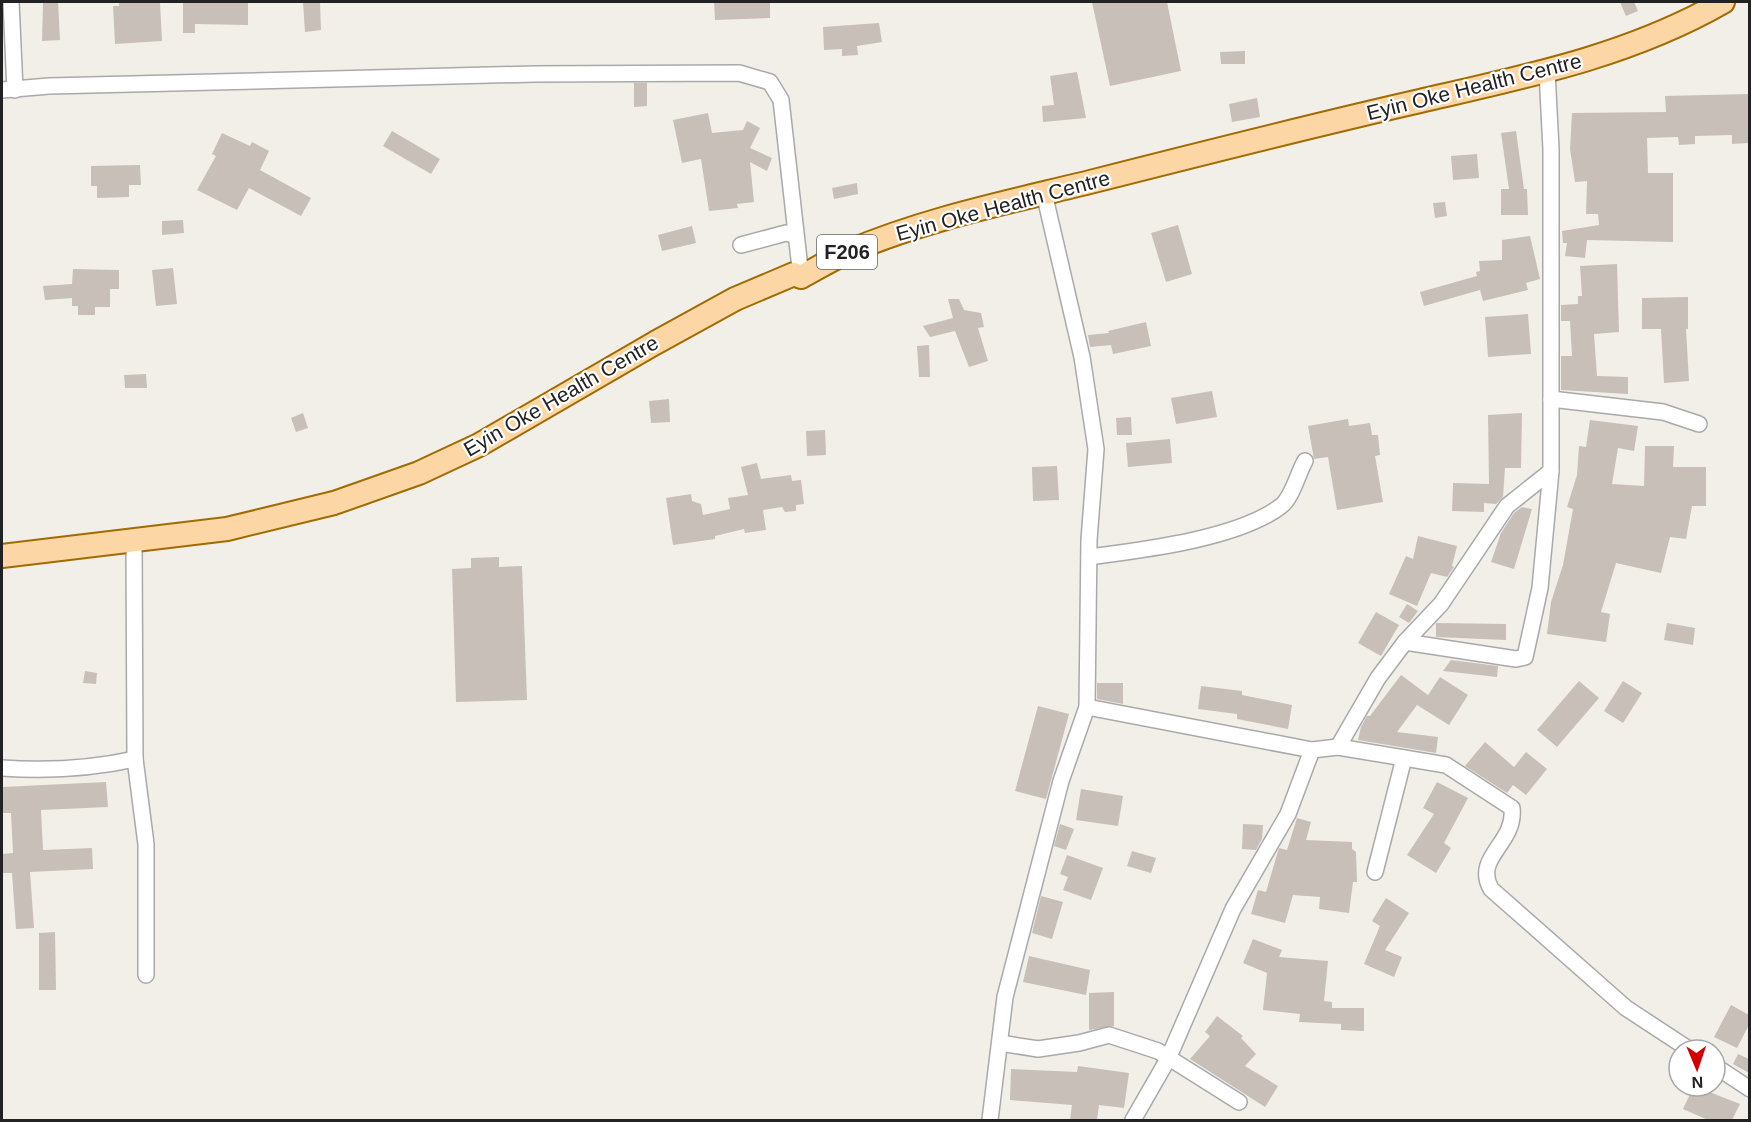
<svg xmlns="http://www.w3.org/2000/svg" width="1751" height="1122" font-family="Helvetica,sans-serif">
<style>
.building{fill:#c7bfb8}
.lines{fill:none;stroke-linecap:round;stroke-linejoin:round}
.street-casing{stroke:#a9a9a9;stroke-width:18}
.primary-casing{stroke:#a06b00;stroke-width:26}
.street{stroke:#fff;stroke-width:15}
.primary{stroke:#fcd6a4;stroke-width:22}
.labels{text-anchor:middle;stroke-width:4.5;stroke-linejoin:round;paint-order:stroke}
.shield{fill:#fff;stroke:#646464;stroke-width:1.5}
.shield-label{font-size:20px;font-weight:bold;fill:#222}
.street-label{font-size:21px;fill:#222;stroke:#fff}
</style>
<rect width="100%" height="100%" fill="#f2efe9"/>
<g class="building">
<polygon points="43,2 58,2 60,40 42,41"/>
<polygon points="119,2 160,2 162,41 115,44 113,6 119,6"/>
<polygon points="183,2 248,2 248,25 195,24 195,33 183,33"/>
<polygon points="303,2 320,2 321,30 305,32"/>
<polygon points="714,2 770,2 770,18 715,20"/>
<polygon points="1092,2 1167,2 1181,71 1110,86"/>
<polygon points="1620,2 1634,2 1638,11 1626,16"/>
<polygon points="879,23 882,42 857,46 858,55 842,56 842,49 824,50 823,27"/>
<polygon points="1245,51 1245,64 1221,64 1220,52"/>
<polygon points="1077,72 1086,118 1043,122 1042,106 1054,105 1050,76"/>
<polygon points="634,83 647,83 647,106 634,107"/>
<polygon points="1749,94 1748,143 1732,144 1732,135 1695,136 1695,144 1679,145 1678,137 1647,138 1648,173 1673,173 1673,242 1587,240 1585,258 1565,256 1567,243 1563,243 1562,231 1599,225 1598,214 1586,214 1587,181 1575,182 1570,149 1572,113 1666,112 1665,96"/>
<polygon points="1257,98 1260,117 1232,122 1229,104"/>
<polygon points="708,113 712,133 743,130 747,121 760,128 750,148 772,158 767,171 750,162 754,202 737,204 738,208 709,211 701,159 682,163 673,120"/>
<polygon points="392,131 440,159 431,174 383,146"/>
<polygon points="1516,131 1524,189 1527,189 1528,215 1501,215 1501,189 1509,189 1501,133"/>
<polygon points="222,133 250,146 252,142 269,151 260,170 311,198 301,216 249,188 237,210 197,190 216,156 212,154"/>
<polygon points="1477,154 1479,178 1453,180 1451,156"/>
<polygon points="140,165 141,185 129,185 129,197 97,198 97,186 91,186 91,166"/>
<polygon points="857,183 858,194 834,199 832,188"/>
<polygon points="1445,202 1447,216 1435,218 1433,203"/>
<polygon points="183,220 184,233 162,235 162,221"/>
<polygon points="1178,225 1192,274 1166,282 1151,233"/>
<polygon points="692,226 696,243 662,251 658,235"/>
<polygon points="1530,236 1540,279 1526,283 1528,290 1483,301 1480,290 1424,306 1420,292 1477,276 1476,272 1480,271 1479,261 1502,260 1502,240"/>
<polygon points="1617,264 1619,332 1594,334 1597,376 1628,377 1628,394 1561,390 1561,356 1572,356 1570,321 1561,321 1561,305 1578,304 1578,296 1582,296 1580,266"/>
<polygon points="173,268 177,304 156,306 152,270"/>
<polygon points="73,269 119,270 119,289 110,289 110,307 95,307 95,315 78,315 78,306 72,306 72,298 45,300 43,286 72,284"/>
<polygon points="1688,297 1688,329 1686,329 1689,381 1664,383 1661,329 1642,329 1642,298"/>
<polygon points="948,299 959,299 964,310 981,313 984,327 978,328 988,361 969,367 955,331 930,337 923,326 953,318"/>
<polygon points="1528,314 1531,354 1488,357 1485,317"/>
<polygon points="1146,322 1151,346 1113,354 1111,345 1090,347 1088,335 1109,333 1108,331"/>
<polygon points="929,345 930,377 919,377 917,346"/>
<polygon points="146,374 147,388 125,388 124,375"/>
<polygon points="1212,391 1217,417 1176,424 1171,398"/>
<polygon points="669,399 670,422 651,423 649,401"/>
<polygon points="303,413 308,428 296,432 291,418"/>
<polygon points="1522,413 1521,468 1505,468 1503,497 1496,504 1484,503 1484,512 1452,511 1453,483 1489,484 1488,415"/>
<polygon points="1131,417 1132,435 1117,435 1116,418"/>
<polygon points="1348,419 1349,426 1370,423 1372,435 1378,435 1380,455 1375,456 1383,502 1337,510 1328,457 1314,459 1308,426"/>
<polygon points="1590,420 1638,426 1634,451 1618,448 1612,484 1644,486 1645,446 1674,446 1673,467 1706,467 1706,506 1692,506 1686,539 1670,537 1661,573 1616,563 1601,612 1610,614 1606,642 1547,634 1551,602 1563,565 1573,509 1567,507 1577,475 1579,446 1586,447"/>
<polygon points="825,430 826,455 807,456 806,431"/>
<polygon points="1170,439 1172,463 1128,467 1126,443"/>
<polygon points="757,463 761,479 791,475 792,481 801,480 804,504 796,505 796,511 785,512 782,507 763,510 766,530 745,533 744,529 715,536 715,539 673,545 666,498 691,494 692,501 701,504 703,515 730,509 728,498 748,495 741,467"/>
<polygon points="1057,466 1059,500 1033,501 1032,467"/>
<polygon points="1522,507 1532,509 1514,569 1491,562 1501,533 1514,513"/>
<polygon points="1418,536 1457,546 1452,566 1454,567 1447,577 1431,573 1417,606 1389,594 1406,556 1413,559"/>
<polygon points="499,557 499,567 522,566 527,700 456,702 452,569 471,568 471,558"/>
<polygon points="1407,604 1418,611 1409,623 1399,617"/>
<polygon points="1376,612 1399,625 1381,656 1358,643"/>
<polygon points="1436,623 1506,624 1506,640 1436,637"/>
<polygon points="1667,623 1695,628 1693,645 1664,640"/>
<polygon points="1451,660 1498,666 1497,677 1443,671"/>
<polygon points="85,671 97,673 96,684 83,683"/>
<polygon points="1401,675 1428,695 1440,677 1468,695 1449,725 1417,705 1397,732 1438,737 1436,753 1358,740 1361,727 1367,716 1370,716"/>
<polygon points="1579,681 1599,698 1557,747 1537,730"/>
<polygon points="1623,681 1642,693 1623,723 1604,711"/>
<polygon points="1097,683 1123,683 1123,704 1097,699"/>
<polygon points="1201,686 1242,691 1242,695 1292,705 1288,729 1237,719 1237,714 1198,709"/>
<polygon points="1038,706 1069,714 1046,799 1015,791"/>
<polygon points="1485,742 1514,767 1526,752 1547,769 1526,795 1513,785 1507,793 1465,766"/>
<polygon points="106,782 108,807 41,810 43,850 92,848 93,869 30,872 34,928 16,929 12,873 2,873 2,854 13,853 11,813 2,813 2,787"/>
<polygon points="1437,782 1468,798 1444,843 1451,848 1436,873 1407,855 1434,814 1423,808"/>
<polygon points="1081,789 1123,796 1118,826 1076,820"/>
<polygon points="1297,818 1311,822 1306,840 1352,842 1352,849 1356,852 1357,882 1353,882 1349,913 1319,909 1320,897 1293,895 1285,923 1251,914 1258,890 1266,892 1278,851 1279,848 1287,850"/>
<polygon points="1060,824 1074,829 1066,850 1054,846"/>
<polygon points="1243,824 1263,825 1262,839 1256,850 1242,849"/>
<polygon points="1132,851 1156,858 1151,873 1127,866"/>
<polygon points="1067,855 1103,868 1091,900 1063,890 1068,877 1060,874"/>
<polygon points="1041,896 1063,902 1052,939 1032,933"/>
<polygon points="1386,898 1409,913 1385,950 1402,957 1394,977 1364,964 1380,926 1372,921"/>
<polygon points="55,932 56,990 39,990 39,933"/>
<polygon points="1253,939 1282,950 1279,957 1328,961 1324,1001 1332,1002 1332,1008 1364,1008 1364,1031 1341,1030 1341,1024 1299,1022 1300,1014 1263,1010 1267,973 1243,963"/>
<polygon points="1029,956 1090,970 1086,995 1023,982"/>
<polygon points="1114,992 1114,1026 1089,1030 1089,993"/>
<polygon points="1731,1005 1749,1015 1749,1025 1737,1048 1714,1037"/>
<polygon points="1217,1016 1243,1036 1241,1038 1256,1054 1245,1066 1278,1086 1265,1107 1190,1059 1210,1036 1205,1032"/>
<polygon points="1738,1054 1749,1059 1749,1073 1733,1064"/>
<polygon points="1078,1066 1129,1073 1124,1108 1099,1105 1097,1120 1070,1120 1072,1105 1010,1100 1011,1069 1077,1072"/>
<polygon points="1694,1086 1740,1104 1732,1120 1708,1120 1683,1109"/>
</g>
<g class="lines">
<defs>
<g id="street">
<polyline points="11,2 15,90"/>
<polyline points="2,90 49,86 534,74 739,73 770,82 781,100 801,277"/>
<polyline points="741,245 786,233 794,235"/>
<polyline points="1551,399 1663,412 1699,424"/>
<polyline points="134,542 135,759 146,844 146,975"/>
<path d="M1089,557C1142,550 1238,539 1281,506C1292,498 1298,473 1305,461"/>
<polyline points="1405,642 1516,659 1525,657 1540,588 1551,471 1551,149 1547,72"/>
<path d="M1087,707L1312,750L1338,747L1446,765L1512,808C1516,844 1473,857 1491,889L1626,1008L1690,1050"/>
<polyline points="1338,747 1378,678 1405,642 1441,604 1507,506 1551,471"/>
<path d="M2,768C47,771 90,769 135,759"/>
<polyline points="1375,872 1404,758"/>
<polyline points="1000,1043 1038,1049 1079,1043 1109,1035 1158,1051 1239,1102"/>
<polyline points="1715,1066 1750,1089"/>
<polyline points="990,1120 1005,997 1061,781 1087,707 1089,540 1096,449 1082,357 1044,193"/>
<polyline points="1133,1120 1168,1059 1233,909 1288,814 1312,750"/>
</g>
<path id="primary" d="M2,556L227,529L334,503L419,473L479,445L655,343L735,299L794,274L801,277C816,269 832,259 848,252C925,219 1009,202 1090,182C1200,154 1310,126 1420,101C1524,77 1629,56 1723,2"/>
</defs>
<use href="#street" class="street-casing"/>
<use href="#primary" class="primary-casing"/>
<use href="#street" class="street"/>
<use href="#primary" class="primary"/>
</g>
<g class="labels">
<rect class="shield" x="817" y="235" width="60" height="34" rx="4.5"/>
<g class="shield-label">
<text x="847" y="259">F206</text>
</g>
<g class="street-label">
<text transform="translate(1474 87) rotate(-14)" y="7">Eyin Oke Health Centre</text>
<text transform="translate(1003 206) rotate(-15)" y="7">Eyin Oke Health Centre</text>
<text transform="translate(561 396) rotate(-30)" y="7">Eyin Oke Health Centre</text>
</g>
</g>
<rect width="1751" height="1122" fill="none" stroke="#222222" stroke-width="6"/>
<g transform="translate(1697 1068) rotate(178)"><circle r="28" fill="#ffffff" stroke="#a7a7a7" stroke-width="1.5"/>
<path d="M0-4.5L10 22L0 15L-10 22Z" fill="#d40000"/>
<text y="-9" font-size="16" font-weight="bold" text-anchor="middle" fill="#222222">N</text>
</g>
</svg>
